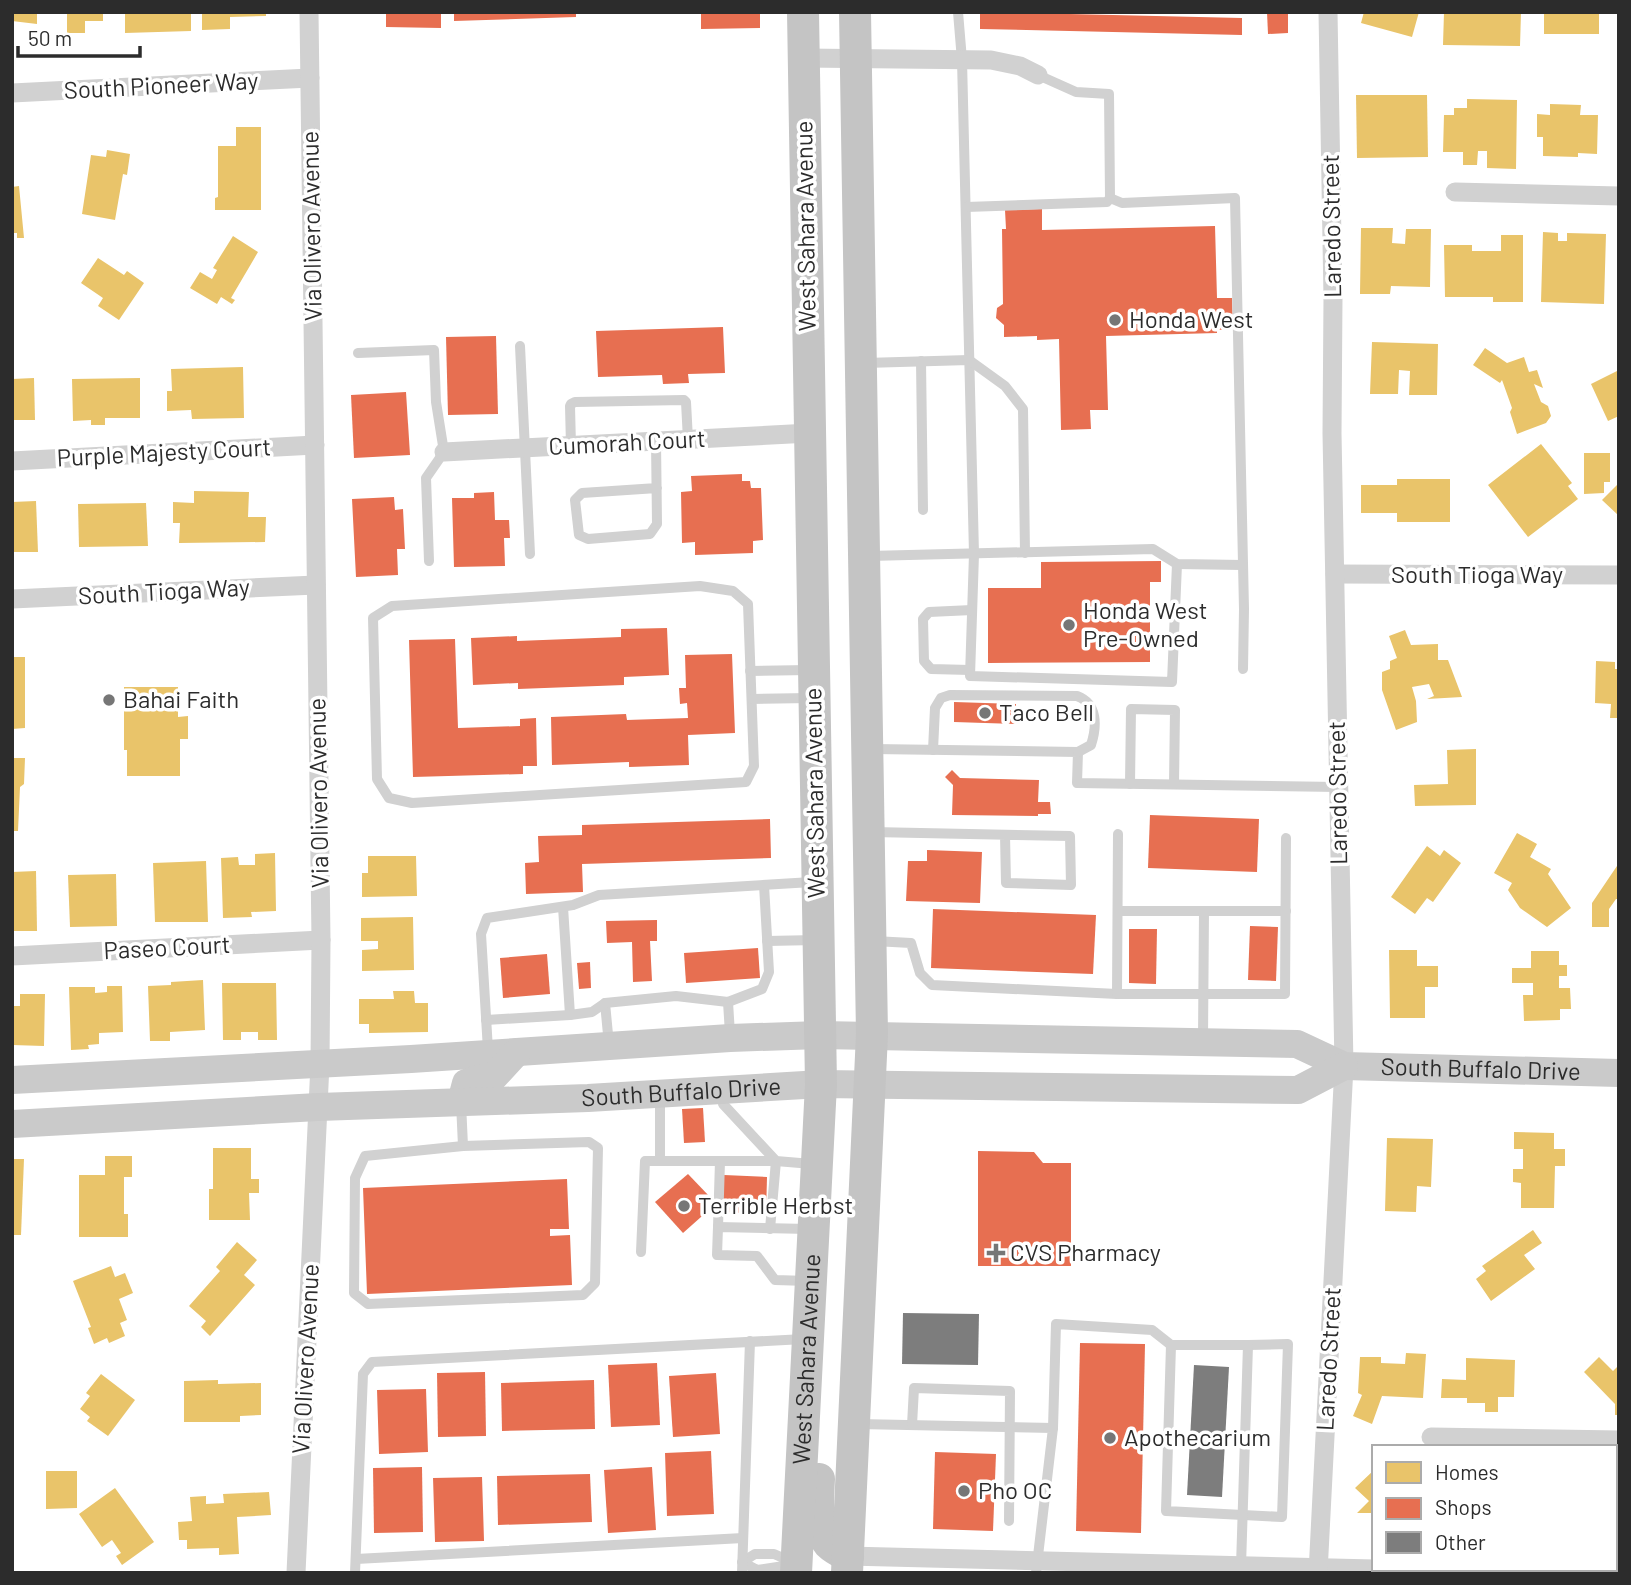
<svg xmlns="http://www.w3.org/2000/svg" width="1631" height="1585" font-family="Barlow,sans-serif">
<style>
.homes{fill:#e9c46a}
.shops{fill:#e76f51}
.building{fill:#7d7d7d}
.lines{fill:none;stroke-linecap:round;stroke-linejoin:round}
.lane{stroke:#d1d1d1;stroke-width:10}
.street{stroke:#d1d1d1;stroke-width:19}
.secondary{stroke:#cacaca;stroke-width:28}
.primary{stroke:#c4c4c4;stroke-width:32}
.poi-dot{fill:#767676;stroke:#fff;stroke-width:2.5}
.labels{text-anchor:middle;stroke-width:7;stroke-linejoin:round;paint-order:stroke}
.street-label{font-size:24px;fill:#2c2c2c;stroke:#fff}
.poi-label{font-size:24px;fill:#2c2c2c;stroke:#fff;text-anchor:start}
</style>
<rect width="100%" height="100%" fill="#fff"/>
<g class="homes">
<polygon points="12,12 37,12 37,24 12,21"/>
<polygon points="67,12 103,12 103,21 85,21 85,33 67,33"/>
<polygon points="125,12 191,12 191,31 125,33"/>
<polygon points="202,12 266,12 266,16 230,17 230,29 202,30"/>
<polygon points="1364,12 1419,12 1412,37 1361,23"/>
<polygon points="1444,12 1521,12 1520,46 1443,45"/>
<rect x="1544" y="12" width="55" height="22"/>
<polygon points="1356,95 1427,95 1428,157 1357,158"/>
<polygon points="1467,99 1517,100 1516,169 1487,168 1487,151 1478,151 1477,165 1463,165 1463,152 1443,152 1444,115 1454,115 1454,108 1467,108"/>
<polygon points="1550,104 1581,105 1580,115 1598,115 1597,154 1578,153 1578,157 1543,156 1543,137 1537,137 1537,114 1550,115"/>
<polygon points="236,127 261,127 261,210 215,210 215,198 218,197 218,146 236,146"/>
<polygon points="107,150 130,154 127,175 123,174 115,220 82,214 91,155 106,157"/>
<polygon points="19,186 24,238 17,238 17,233 12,233 12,187"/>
<polygon points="1361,228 1393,228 1392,243 1405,244 1406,229 1431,229 1430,287 1391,286 1390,294 1360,294"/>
<polygon points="1543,232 1558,233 1558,241 1567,241 1567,233 1606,234 1604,304 1541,302"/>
<polygon points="1501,235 1523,235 1523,302 1493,302 1493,297 1445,297 1444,245 1472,245 1472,251 1501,251"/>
<polygon points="233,236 258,252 231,298 235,300 232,304 221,297 217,304 190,288 200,272 212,279 217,270 213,268"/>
<polygon points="98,258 124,275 127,271 144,283 119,320 98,306 103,298 81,283"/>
<polygon points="1372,342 1438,344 1437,395 1409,395 1410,371 1399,370 1398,394 1370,394"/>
<polygon points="1485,348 1507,363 1524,357 1529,372 1537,370 1543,388 1534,384 1541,402 1548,406 1551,416 1546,423 1517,434 1510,412 1512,408 1502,380 1500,383 1473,365"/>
<polygon points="243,367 244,418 192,419 191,410 167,411 167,391 172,391 171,369"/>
<polygon points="1619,370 1619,416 1608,421 1591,384"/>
<polygon points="34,378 35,420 12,420 12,379"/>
<polygon points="140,378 140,418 105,418 105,425 91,425 91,420 73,421 72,379"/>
<polygon points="1541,444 1572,483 1568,486 1578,499 1528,537 1488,485"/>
<polygon points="1584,453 1610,453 1610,482 1604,482 1604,493 1584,494"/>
<polygon points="1397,479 1450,479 1450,522 1397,522 1397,513 1361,513 1361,485 1397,485"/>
<polygon points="1619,483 1619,516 1602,500"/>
<polygon points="194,491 249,492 248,517 266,517 265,542 179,543 180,523 173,523 173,502 194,503"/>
<polygon points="36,501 38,552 12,552 12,502"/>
<polygon points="146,503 148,546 79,547 78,504"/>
<polygon points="1405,630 1411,645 1438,644 1438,660 1448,660 1462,697 1427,699 1434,696 1429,684 1412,687 1416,701 1417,722 1396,730 1382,690 1382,672 1390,669 1390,661 1397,658 1389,636"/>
<polygon points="12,657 25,657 25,728 12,729"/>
<polygon points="1596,661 1615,662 1615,669 1619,669 1619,718 1610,718 1611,704 1595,703"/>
<polygon points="124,687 178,687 178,717 188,716 188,739 180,739 180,776 127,776 127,750 124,750"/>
<polygon points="1476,749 1476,805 1415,806 1414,785 1448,784 1447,750"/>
<polygon points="12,758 25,758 24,784 20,787 18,831 12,831"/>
<polygon points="1517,833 1537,844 1530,857 1551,869 1548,874 1571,908 1547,927 1520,908 1508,890 1512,883 1494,873"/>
<polygon points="1427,846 1440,856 1444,850 1461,863 1433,902 1427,898 1415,914 1391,897"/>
<polygon points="275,853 276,911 251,912 252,917 223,918 221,858 238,857 239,865 255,865 255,854"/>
<polygon points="368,856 416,856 417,896 362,897 362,873 368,873"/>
<polygon points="206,861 208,922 155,922 153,863"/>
<polygon points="1619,863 1619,899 1616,899 1609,909 1609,927 1592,927 1592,903"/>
<polygon points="36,871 37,931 12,931 12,872"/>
<polygon points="116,874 117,926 70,927 68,875"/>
<polygon points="413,917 414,970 362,971 362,950 378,949 378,941 361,941 361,918"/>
<polygon points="1389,950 1417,950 1417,966 1438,966 1438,987 1425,987 1425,1018 1390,1018"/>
<polygon points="1531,951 1559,951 1559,965 1567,965 1567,976 1559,976 1559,988 1570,988 1571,1009 1560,1009 1560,1020 1524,1021 1523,995 1533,995 1533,983 1512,983 1512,968 1531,968"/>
<polygon points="203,980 205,1030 170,1032 170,1041 150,1041 148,986 171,985 171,982"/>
<polygon points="222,983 276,983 277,1040 258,1040 258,1032 241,1032 241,1040 223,1040"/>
<polygon points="107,986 122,986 123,1032 99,1033 99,1044 88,1045 89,1049 71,1050 69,987 95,987 95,993 107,992"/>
<polygon points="393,991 414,991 415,1003 428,1003 428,1032 369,1033 369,1024 359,1024 359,999 394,999"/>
<polygon points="20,994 45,994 44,1046 12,1045 12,1006 20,1006"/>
<polygon points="1514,1132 1554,1133 1554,1149 1565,1149 1565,1166 1555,1166 1554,1208 1521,1208 1521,1183 1513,1182 1513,1169 1523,1169 1523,1149 1514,1149"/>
<polygon points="1387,1138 1433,1139 1431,1187 1417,1186 1416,1212 1385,1211"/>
<polygon points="213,1148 251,1148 251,1179 259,1179 259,1193 249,1193 250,1220 209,1220 209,1189 213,1189"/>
<polygon points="105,1156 132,1156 132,1177 124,1177 124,1214 128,1214 128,1237 79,1237 79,1175 105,1175"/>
<polygon points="12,1159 24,1159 21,1235 12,1235"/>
<polygon points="1533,1230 1542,1243 1524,1255 1535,1269 1491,1301 1476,1279 1486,1271 1482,1266"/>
<polygon points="237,1242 257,1260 244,1275 255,1285 210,1336 201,1327 206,1321 189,1306 220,1271 216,1267"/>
<polygon points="111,1266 115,1277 125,1273 133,1293 119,1299 127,1320 120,1323 125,1336 109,1343 107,1338 94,1344 88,1328 91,1327 73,1281"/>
<polygon points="1406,1353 1426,1354 1423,1398 1382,1396 1372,1424 1353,1416 1362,1395 1358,1393 1360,1357 1381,1357 1381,1363 1405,1364"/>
<polygon points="1599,1357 1613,1371 1619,1365 1619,1415 1615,1415 1615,1404 1584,1372"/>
<polygon points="1466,1358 1515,1360 1514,1397 1498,1397 1498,1412 1485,1412 1485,1403 1467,1403 1467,1398 1441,1398 1442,1379 1466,1380"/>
<polygon points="101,1374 135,1400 108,1436 87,1421 90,1417 80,1409 90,1396 86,1393"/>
<polygon points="218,1380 218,1384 261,1383 261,1415 240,1416 240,1422 184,1422 184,1381"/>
<polygon points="1374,1470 1374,1513 1357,1513 1369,1501 1355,1488"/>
<polygon points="46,1471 77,1471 77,1508 46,1509"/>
<rect x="1615" y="1487" width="4" height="40"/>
<polygon points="115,1488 154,1542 122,1565 116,1556 121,1553 112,1540 102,1547 79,1514"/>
<polygon points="269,1492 271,1515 237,1517 239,1554 219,1555 219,1548 187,1549 187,1540 179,1540 178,1522 192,1521 190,1497 206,1496 206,1504 224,1503 223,1494"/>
</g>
<g class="shops">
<polygon points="386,12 441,12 441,28 386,27"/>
<polygon points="454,12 576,12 576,17 454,21"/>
<polygon points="701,12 760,12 760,28 701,29"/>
<polygon points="980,12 1242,18 1242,35 980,29"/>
<polygon points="1267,12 1288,12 1288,33 1268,34"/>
<polygon points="1042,209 1042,230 1215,226 1217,298 1232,298 1233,329 1217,330 1217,333 1106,336 1108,410 1090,410 1091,429 1061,430 1059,339 1037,340 1037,336 1004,337 1004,325 996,318 997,308 1003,304 1002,229 1006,229 1005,210"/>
<polygon points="723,327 725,373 688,374 689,383 663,384 662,375 598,377 596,331"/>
<polygon points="496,336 498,414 448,415 446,337"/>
<polygon points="406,392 410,455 354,458 351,395"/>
<polygon points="742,474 742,481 750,481 751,488 761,488 763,540 753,541 753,553 695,555 695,542 682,543 681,492 692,491 691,476"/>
<polygon points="494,492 495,520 509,520 510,538 504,538 505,566 454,567 452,498 474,498 474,493"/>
<polygon points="394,497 395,510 403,509 405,549 397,549 398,575 356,577 352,499"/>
<polygon points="1161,561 1161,582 1150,582 1150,662 988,663 988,588 1041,588 1041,562"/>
<polygon points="667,628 669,675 624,677 624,685 518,689 518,683 473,685 471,638 517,636 517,641 621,637 621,629"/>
<polygon points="455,639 458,728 520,726 520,719 536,718 537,766 523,766 523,774 413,777 409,640"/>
<polygon points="732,654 735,733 688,735 689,765 629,767 629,762 552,765 551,717 626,714 627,720 688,718 687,703 680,704 679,688 686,688 685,655"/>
<polygon points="954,702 1016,704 1016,724 954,722"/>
<polygon points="952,770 960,778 1039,780 1038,802 1050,802 1051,814 1038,814 1038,816 952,815 953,785 945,777"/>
<polygon points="1150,815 1259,819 1257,872 1148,868"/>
<polygon points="770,819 771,858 582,864 583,892 526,894 525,863 539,862 538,836 582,835 582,825"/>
<polygon points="927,850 982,852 980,903 906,901 908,861 927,861"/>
<polygon points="933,909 1096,915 1093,974 931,968"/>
<polygon points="657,920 657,941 650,941 652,981 633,982 632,942 607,943 606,921"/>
<polygon points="1250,926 1278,927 1276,981 1248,980"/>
<polygon points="1129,929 1157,929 1156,984 1129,983"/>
<polygon points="758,948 760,978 686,983 684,953"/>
<polygon points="547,954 550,994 503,998 500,958"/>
<polygon points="590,962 591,988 579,989 577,963"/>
<polygon points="703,1108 705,1142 684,1143 682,1109"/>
<polygon points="978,1151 1034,1152 1043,1163 1071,1163 1071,1266 978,1266"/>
<polygon points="688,1174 710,1197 710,1209 683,1233 655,1202"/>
<polygon points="724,1175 767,1177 766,1214 722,1212"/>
<polygon points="567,1179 569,1229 550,1229 550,1236 570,1235 572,1285 367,1294 363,1188"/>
<polygon points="1080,1343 1145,1344 1141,1533 1076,1531"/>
<polygon points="657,1363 660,1425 611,1427 608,1365"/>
<polygon points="485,1372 486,1436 438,1437 437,1373"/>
<polygon points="716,1373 720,1434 673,1437 669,1376"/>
<polygon points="594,1380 595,1429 502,1431 501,1383"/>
<polygon points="426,1389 428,1452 379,1454 377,1390"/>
<polygon points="711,1451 714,1514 667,1516 665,1453"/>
<polygon points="935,1452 996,1454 993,1531 933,1529"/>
<polygon points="422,1467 423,1532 374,1533 373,1468"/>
<polygon points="652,1467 656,1530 608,1533 604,1470"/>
<polygon points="590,1474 592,1522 498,1525 497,1476"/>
<polygon points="482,1477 484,1541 435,1542 433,1478"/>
</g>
<g class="building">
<polygon points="903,1313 979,1314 978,1365 902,1364"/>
<polygon points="1194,1365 1229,1367 1222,1497 1187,1495"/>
</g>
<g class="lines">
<g class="lane">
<polyline points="958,12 962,60 974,554 970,676 1172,682 1177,564"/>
<polyline points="1110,198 1122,203 1235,198 1244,609 1243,669"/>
<polyline points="966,207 1107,202 1110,198 1109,94 1076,92 1038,75"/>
<polyline points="520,346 530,554"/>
<polyline points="358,353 434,350 436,402 444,452 426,478 429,561"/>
<polyline points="921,361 923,510"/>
<polyline points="865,363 969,360 1005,386 1023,409 1025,553"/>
<polyline points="656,441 657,524 650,534 588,539 579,535 575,500 582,493 657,488"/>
<polyline points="571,446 570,406 571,404 575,402 684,400 686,402 688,440"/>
<polyline points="869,556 1153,549 1177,564 1243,565"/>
<polygon points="700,586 733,591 748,604 754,766 746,782 412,803 389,798 377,779 373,618 392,606"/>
<polyline points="970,670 931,669 924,661 923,619 929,612 972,610"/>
<polyline points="750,671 809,670"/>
<polyline points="752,699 810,698"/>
<polyline points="873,749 1078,752 1077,783 1338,787"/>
<path d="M933,750L935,708L941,698L950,695L1077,696C1098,704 1097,726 1091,745L1078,752"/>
<polyline points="1130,784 1131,709 1175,710 1174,784"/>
<polyline points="872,832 1070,836 1071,885 1006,883 1005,835"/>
<polyline points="563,907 570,1015"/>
<polyline points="1118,911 1286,911"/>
<polyline points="767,941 816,940"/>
<polyline points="874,941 911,943 920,973 932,985 1117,994 1285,994 1286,838"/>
<polyline points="1117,994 1118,834"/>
<polyline points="728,1002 730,1034"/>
<polyline points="605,1003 609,1045"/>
<polyline points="486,1020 570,1015 592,1012 605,1003 676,996 728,1002 762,989 769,972 764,885"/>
<polyline points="1203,1039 1204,911"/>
<polyline points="488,1050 481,934 487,918 573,905 599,895 812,882"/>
<polyline points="723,1092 723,1104 776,1161 812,1164"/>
<polyline points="660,1096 660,1161"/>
<polyline points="461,1103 463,1146"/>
<polygon points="589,1142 598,1148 595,1283 583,1295 368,1304 354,1293 355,1178 365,1156 463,1146"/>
<polyline points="718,1227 720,1161"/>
<polyline points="641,1252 645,1161 776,1161 770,1229"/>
<polyline points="808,1281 775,1280 757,1256 717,1255 718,1227 809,1229"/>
<polyline points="1171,1345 1166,1511 1282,1517 1288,1344 1248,1345"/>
<polyline points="858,1424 1053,1428 1036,1573"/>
<polyline points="912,1425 914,1388 1010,1391 1009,1521"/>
<polyline points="1053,1428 1056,1324 1152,1330 1171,1345 1248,1345 1241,1566"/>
<polygon points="755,1554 774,1554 797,1564 757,1570 742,1562"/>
<polyline points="356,1559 743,1538"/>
<polyline points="355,1573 363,1374 372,1362 804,1339"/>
<polyline points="742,1573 750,1341"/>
</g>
<g class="street">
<polyline points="803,58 991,60 1020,66 1038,75"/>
<polyline points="12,93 310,78"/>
<polyline points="1455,192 1619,196"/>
<polyline points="444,452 810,433"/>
<polyline points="12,461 315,445"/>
<polyline points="1335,574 1619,575"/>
<polyline points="12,599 316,585"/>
<polyline points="12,956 321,940"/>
<polyline points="1431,1437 1619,1440"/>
<polyline points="848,1556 1374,1569"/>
<polyline points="1387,1569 1515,1573"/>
<polyline points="296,1573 320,1064 321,940 309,12"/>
<polyline points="1318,1573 1344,1066 1332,433 1333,298 1328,12"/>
<polyline points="1566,1573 1566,1569"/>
</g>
<g class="secondary">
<path id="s1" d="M12,1080L411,1059L730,1038L820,1035L1297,1044L1344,1066L1619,1073"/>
<polyline points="461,1102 466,1083 476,1079 493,1078 517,1052"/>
<path id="s2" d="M12,1124L318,1107L588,1098L821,1084L1298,1090L1344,1066"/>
</g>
<g class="primary">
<path d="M819,1479C818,1499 815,1527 829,1544C834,1549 842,1553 848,1556"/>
<path id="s3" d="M796,1573L821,1084L803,12"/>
<polyline points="847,1573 872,1034 855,12"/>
</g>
</g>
<g class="poi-dot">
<circle cx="1115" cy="320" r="7"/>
<circle cx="1069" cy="625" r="7"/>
<circle cx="109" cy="700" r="7"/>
<circle cx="985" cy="713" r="7"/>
<circle cx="684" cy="1206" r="7"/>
<path d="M992.5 1242.5h7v7h7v7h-7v7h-7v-7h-7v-7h7z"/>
<circle cx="1110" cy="1438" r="7"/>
<circle cx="964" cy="1491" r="7"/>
</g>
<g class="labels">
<g class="street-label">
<text transform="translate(161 86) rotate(-3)" y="8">South Pioneer Way</text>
<text transform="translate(312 226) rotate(-91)" y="8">Via Olivero Avenue</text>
<text transform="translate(806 226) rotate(-91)" y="8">West Sahara Avenue</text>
<text transform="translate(1332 226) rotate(-91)" y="8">Laredo Street</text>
<text transform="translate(627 443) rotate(-3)" y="8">Cumorah Court</text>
<text transform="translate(164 453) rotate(-3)" y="8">Purple Majesty Court</text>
<text x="1477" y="583">South Tioga Way</text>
<text transform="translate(164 592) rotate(-3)" y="8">South Tioga Way</text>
<text transform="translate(319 793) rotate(-91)" y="8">Via Olivero Avenue</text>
<text transform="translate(815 793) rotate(-91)" y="8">West Sahara Avenue</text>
<text transform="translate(1338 793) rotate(-91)" y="8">Laredo Street</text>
<text transform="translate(167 948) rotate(-3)" y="8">Paseo Court</text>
<text dy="8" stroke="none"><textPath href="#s1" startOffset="1475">South Buffalo Drive</textPath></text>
<text dy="8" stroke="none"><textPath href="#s2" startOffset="670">South Buffalo Drive</textPath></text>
<text transform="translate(306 1359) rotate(-87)" y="8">Via Olivero Avenue</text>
<text dy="8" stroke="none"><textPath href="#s3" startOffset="214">West Sahara Avenue</textPath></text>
<text transform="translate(1329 1359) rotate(-87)" y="8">Laredo Street</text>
</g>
<g class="poi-label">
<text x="1129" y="328">Honda West</text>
<text x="1083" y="619">Honda West<tspan x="1083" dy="28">Pre-Owned</tspan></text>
<text x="123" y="708">Bahai Faith</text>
<text x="999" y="721">Taco Bell</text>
<text x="698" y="1214">Terrible Herbst</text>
<text x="1010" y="1261">CVS Pharmacy</text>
<text x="1124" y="1446">Apothecarium</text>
<text x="978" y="1499">Pho OC</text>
</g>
</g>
<rect width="1631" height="1585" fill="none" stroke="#2c2c2c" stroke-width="28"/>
<rect x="1372" y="1445" width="245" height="126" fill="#ffffff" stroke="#ababab" stroke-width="2"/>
<rect x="1386" y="1462" width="35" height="21" fill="#e9c46a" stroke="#ababab" stroke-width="2"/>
<text x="1435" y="1480" font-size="21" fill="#2c2c2c">Homes</text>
<rect x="1386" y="1498" width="35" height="21" fill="#e76f51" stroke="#ababab" stroke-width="2"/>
<text x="1435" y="1515" font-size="21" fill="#2c2c2c">Shops</text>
<rect x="1386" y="1532" width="35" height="21" fill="#7d7d7d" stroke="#ababab" stroke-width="2"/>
<text x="1435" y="1550" font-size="21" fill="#2c2c2c">Other</text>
<path d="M18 46v10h122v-10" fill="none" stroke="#2c2c2c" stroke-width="3.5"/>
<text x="28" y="46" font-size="21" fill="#2c2c2c" stroke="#ffffff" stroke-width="5" paint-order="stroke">50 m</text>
</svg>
